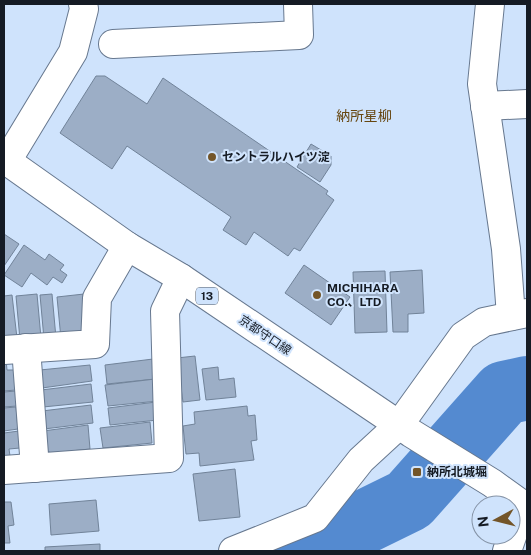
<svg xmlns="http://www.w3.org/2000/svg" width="531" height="555" font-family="'Public Sans','Noto Sans JP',sans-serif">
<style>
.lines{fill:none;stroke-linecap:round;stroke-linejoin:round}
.river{stroke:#548ad0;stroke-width:64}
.building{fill:#9caec6;stroke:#718399}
.minor-casing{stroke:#67788f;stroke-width:30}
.major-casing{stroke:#67788f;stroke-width:30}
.minor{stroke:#fff;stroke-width:28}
.major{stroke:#fff;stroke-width:28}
.poi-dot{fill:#735529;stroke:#cfe3fc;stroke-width:2}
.labels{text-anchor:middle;stroke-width:4;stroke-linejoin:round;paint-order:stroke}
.shield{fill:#cfe3fc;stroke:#4d5765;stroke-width:1}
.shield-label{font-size:11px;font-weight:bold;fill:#151b24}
.poi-label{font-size:12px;font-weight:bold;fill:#151b24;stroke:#cfe3fc;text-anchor:start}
.street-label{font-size:12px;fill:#151b24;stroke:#cfe3fc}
.neighbourhood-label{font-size:14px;fill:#664610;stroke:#cfe3fc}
</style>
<rect width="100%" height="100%" fill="#cfe3fc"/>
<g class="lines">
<polyline class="river" points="305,551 409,500 504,393 527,388"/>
</g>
<g class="building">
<polygon points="96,76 105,76 147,104 163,78 328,191 326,194 334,200 300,251 294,248 288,256 254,232 246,245 223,230 231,217 127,146 112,169 60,133"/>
<polygon points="311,144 331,156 331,165 320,182 297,167"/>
<polygon points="4,234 19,244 4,266"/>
<polygon points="24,245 45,260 49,254 64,265 60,270 67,275 62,283 53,277 47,285 31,273 22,287 4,275"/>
<polygon points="304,265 350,297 331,325 285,293"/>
<polygon points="422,270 424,313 408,314 408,332 393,332 390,272"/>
<polygon points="385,271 387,332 355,333 353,272"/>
<polygon points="37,294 41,338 20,340 16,296"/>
<polygon points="52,294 56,338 44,339 40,295"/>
<polygon points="84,294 86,329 79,337 61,339 57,297"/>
<polygon points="12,295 17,338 4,339 4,296"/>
<polygon points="195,356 200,400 183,402 177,358"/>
<polygon points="153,359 155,379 107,384 105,365"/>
<polygon points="6,360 7,370 14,370 16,390 4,391 4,361"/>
<polygon points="90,365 92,381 42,388 40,370"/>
<polygon points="218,367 219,380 234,378 236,397 206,400 202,369"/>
<polygon points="155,379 158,401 108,406 105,385"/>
<polygon points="91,384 93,402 43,407 41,390"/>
<polygon points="16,391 17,406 4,407 4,392"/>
<polygon points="156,402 158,420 110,425 108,408"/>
<polygon points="91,405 93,423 44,429 42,411"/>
<polygon points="247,406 248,416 255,415 257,440 251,441 254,460 200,466 199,453 186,454 183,426 195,424 194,412"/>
<polygon points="16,407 18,429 4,431 4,408"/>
<polygon points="150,422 152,443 103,448 100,428"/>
<polygon points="88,425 90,449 51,453 45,449 43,431"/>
<polygon points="19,431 20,448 9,449 10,456 4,457 4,433"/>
<polygon points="235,469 240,517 199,521 193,474"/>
<polygon points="96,500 99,531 51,535 49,504"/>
<polygon points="4,502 11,502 14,525 8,526 10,543 4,543"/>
<polygon points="100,544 100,551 45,551 45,547"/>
</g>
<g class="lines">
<defs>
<g id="minor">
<polyline points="490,4 482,84 506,249 511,316"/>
<polyline points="113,44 299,35 298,4"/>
<polyline points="485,106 527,104"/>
<polyline points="7,161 73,52 84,9 83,4"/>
<polyline points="26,348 35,468"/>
<polyline points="4,350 95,344 97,298 127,246"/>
<polyline points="4,470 169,458 165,311 181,278"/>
<polyline points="233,551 315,518 361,460 399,425 463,336 484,322 527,313"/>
<polyline points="507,551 523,505"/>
</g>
<polyline id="major" points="4,159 127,246 181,278 411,433 492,483 527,508"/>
</defs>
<use href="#minor" class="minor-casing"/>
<use href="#major" class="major-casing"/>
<use href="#minor" class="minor"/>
<use href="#major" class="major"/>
</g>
<g class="poi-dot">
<circle cx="212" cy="157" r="5"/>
<circle cx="317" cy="295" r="5"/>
<rect x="412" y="467" width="10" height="10" rx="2.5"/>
</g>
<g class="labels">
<rect class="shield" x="196" y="287.5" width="22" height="17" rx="4"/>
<g class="shield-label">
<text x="207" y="300">13</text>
</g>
<g class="poi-label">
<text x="222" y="161">セントラルハイツ淀</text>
<text x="327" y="292">MICHIHARA<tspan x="327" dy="14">CO.、LTD</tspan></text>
<text x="427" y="476">納所北城堀</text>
</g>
<g class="street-label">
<text transform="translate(265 335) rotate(34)" y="4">京都守口線</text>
</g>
<g class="neighbourhood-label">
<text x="364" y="121">納所星柳</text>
</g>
</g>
<rect width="531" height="555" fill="none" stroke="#151b24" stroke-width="10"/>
<g transform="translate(496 520) rotate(263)"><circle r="24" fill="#cfe3fc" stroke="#8593a6"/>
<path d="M0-4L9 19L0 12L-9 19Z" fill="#735529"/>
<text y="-8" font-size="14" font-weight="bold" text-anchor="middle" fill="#151b24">N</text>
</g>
</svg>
